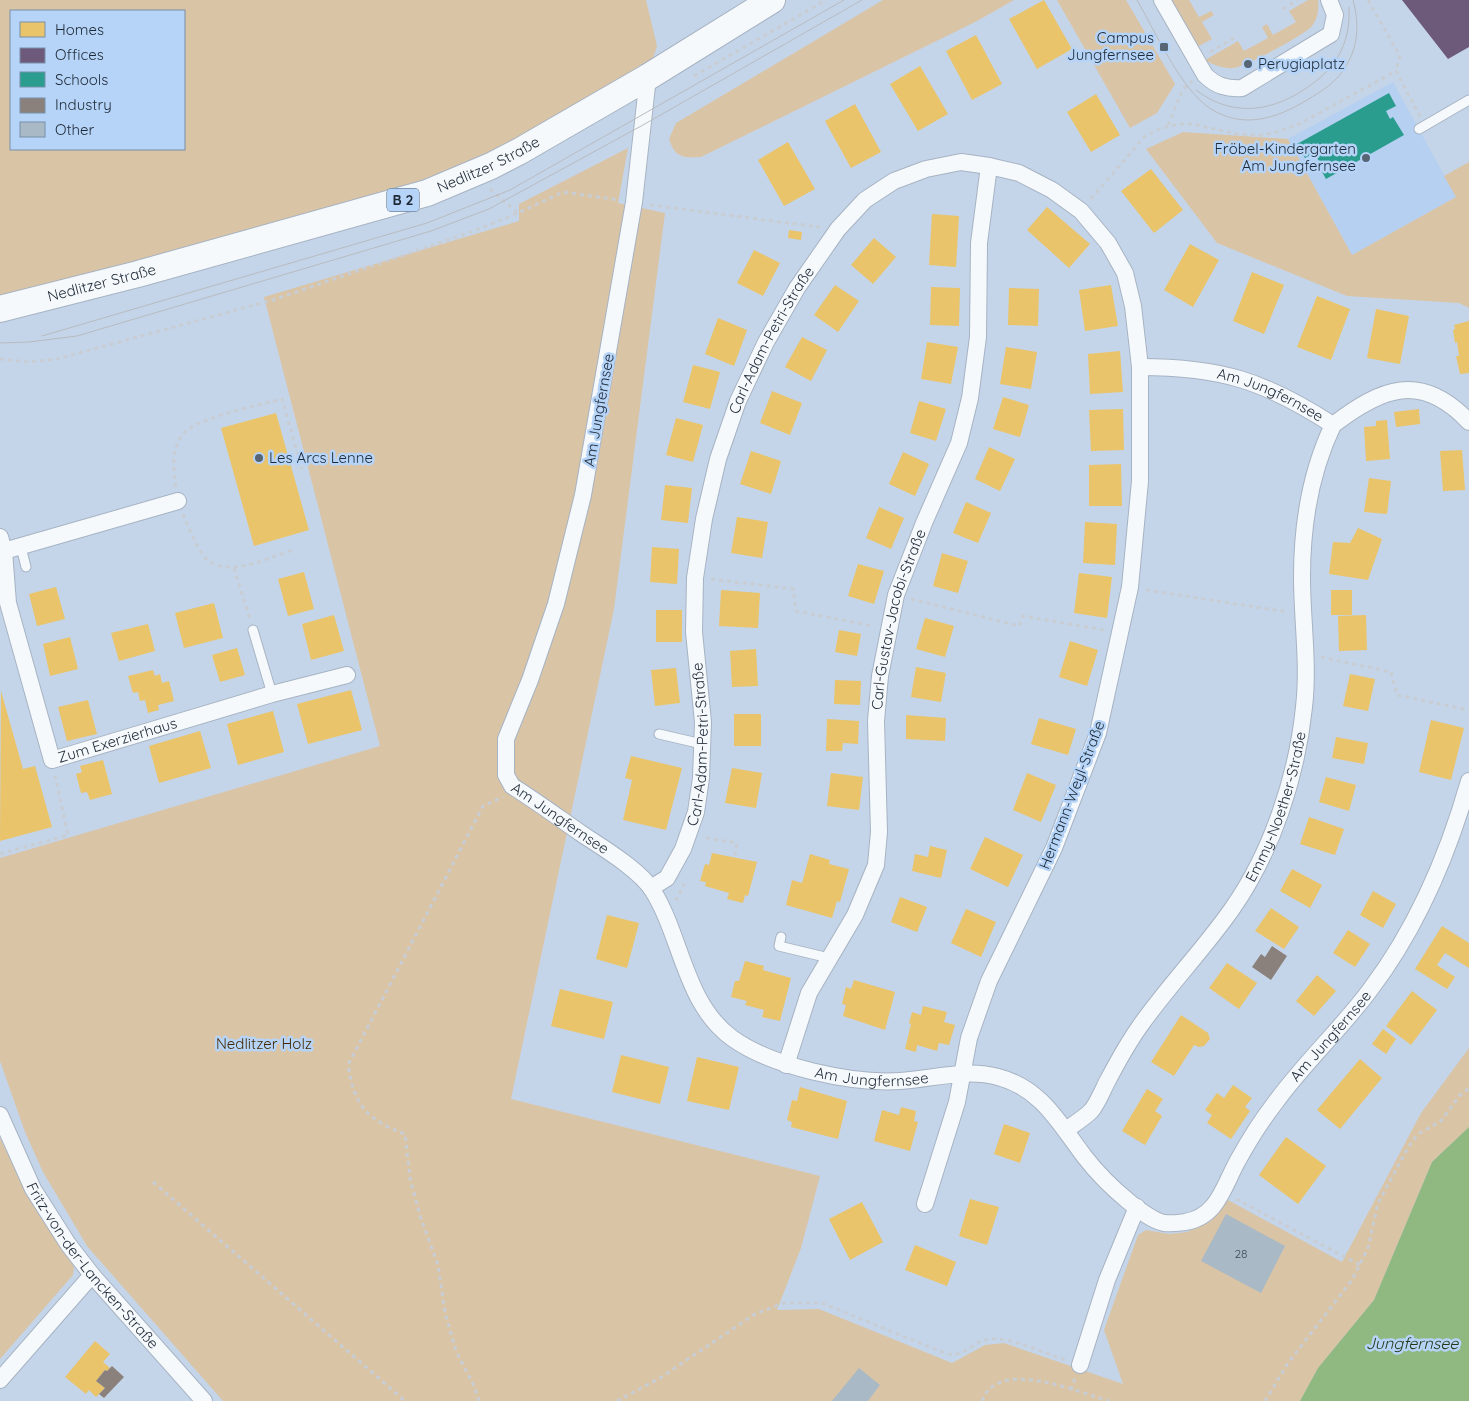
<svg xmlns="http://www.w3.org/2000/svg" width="1469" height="1401" font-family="Quicksand,sans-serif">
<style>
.built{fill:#b5d0f0}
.green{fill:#dac4a6;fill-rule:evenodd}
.water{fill:#90b881}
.homes{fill:#e9c46a}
.offices{fill:#6d597a}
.schools{fill:#2a9d8f}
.industry{fill:#8a817c}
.building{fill:#a9b9c6}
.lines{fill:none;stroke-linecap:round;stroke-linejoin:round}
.service-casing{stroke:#a6b3c3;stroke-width:11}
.minor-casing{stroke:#a6b3c3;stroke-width:18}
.primary-casing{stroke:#a6b3c3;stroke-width:28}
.path{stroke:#c8cdd4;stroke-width:3;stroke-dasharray:4 4;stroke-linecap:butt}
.service{stroke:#f6f9fc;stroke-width:9}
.minor{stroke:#f6f9fc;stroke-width:16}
.primary{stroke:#f6f9fc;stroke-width:26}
.tram{stroke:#b7bbc0;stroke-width:1}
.poi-dot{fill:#586575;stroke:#b6d4f8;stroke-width:2}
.labels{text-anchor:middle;stroke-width:5;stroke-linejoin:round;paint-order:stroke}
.number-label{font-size:12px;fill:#404d5a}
.shield{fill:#b6d4f8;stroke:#4b5c70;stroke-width:1}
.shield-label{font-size:14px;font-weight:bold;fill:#1d2936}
.poi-label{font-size:15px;fill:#1d2936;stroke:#b6d4f8;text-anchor:end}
.street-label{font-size:15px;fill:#1d2936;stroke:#b6d4f8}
.park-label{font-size:15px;fill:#422901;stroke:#b6d4f8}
.water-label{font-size:16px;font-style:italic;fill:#233713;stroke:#b6d4f8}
</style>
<rect width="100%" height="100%" fill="#c5d5e9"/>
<polygon class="built" points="1393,82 1456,197 1352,255 1288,139"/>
<g class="green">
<path d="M0,0H646L657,46L650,68L489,159L421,187L0,299ZM11,11H184V149H11Z"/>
<path d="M883,0H1014L977,21L701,157C683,158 675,158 669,139L676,123Z"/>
<polygon points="1057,0 1126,0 1175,84 1157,113 1130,128"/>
<polygon points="1170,0 1189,0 1199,17 1211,11 1214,15 1202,22 1212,39 1197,47"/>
<path d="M1308,0H1318C1319,9 1318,18 1312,26C1305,35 1246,66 1234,68C1224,69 1213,65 1205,60L1238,41L1244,51L1268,38L1262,27L1267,24L1273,35L1296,22L1289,11Z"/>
<polygon points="1183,132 1288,139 1352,255 1456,197 1444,176 1469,162 1469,308 1459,303 1347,296 1217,243 1146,149"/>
<polygon points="628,148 618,203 665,213 614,609 511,1099 820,1176 801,1248 777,1310 819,1309 952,1363 985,1345 1004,1343 1123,1384 1104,1330 1138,1235 1146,1230 1169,1234 1187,1232 1211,1221 1228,1200 1342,1262 1421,1113 1469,1048 1469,1127 1432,1162 1374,1300 1318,1368 1300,1401 223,1401 87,1246 43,1172 25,1132 0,1061 0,858 380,746 264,297 519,221 519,204"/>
<polygon points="0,1138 31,1202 74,1267 73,1275 0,1359"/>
</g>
<polygon class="water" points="1469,1127 1469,1401 1300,1401 1318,1368 1374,1300 1432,1162"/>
<g class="homes">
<polygon points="1044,0 1072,49 1037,69 1009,19"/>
<polygon points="976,35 1002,84 972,100 946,51"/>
<polygon points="920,66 948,114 918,131 890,84"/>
<polygon points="1096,94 1120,135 1091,152 1067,112"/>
<polygon points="855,104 881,152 851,168 825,121"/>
<polygon points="788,142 815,189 784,206 758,160"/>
<polygon points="1151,169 1183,210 1154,233 1121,191"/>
<polygon points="1047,207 1090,244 1069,268 1027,230"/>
<polygon points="932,214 959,216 956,267 929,265"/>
<polygon points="789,230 802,232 801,240 788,238"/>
<polygon points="874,238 896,257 873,284 851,265"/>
<polygon points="1190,244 1219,260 1193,307 1164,290"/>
<polygon points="754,250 780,263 763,296 737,283"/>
<polygon points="1252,272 1284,285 1264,334 1233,321"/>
<polygon points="835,285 859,301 838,332 814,315"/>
<polygon points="1111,285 1118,326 1085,331 1079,290"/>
<polygon points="931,287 960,288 959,326 930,325"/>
<polygon points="1009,288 1039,289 1038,326 1008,325"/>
<polygon points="1317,296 1350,309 1331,360 1297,347"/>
<polygon points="1376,309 1409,316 1400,364 1367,358"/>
<polygon points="718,318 747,330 734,366 705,354"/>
<polygon points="1469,321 1469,373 1460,374 1456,356 1459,356 1457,342 1455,343 1453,330 1455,329 1454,325"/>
<polygon points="802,337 827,350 811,381 785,367"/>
<polygon points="927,342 958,347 951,384 921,379"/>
<polygon points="1006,347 1037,352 1031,389 1000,384"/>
<polygon points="1120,351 1123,392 1090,394 1088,354"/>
<polygon points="693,365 720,372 710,409 683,402"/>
<polygon points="772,391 802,403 790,435 760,423"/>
<polygon points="1003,397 1029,405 1020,437 993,429"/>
<polygon points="919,401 946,409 936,441 910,433"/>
<polygon points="1123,409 1124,450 1091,451 1089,410"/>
<polygon points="1419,409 1420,424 1396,427 1394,412"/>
<polygon points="276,413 309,530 254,546 221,428"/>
<polygon points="676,418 703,425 693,462 666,455"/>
<polygon points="1387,420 1390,459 1366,461 1364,427 1376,426 1376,421"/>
<polygon points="989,447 1015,459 1000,491 975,479"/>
<polygon points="1462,450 1465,490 1443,491 1440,451"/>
<polygon points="751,451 781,461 771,494 740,484"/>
<polygon points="903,452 929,464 915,496 889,484"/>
<polygon points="1121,464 1122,506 1089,506 1089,465"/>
<polygon points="1369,478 1391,481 1387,514 1364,512"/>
<polygon points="665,485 692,488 688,523 661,520"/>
<polygon points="966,502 991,513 978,543 953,533"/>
<polygon points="879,507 904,518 891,549 866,538"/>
<polygon points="737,517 768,522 762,558 731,553"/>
<polygon points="1085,522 1117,524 1115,565 1083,563"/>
<polygon points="1358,528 1382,539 1368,580 1329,574 1333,542 1350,543"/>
<polygon points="652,547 679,549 677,584 650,582"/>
<polygon points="942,553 968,561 958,593 933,586"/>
<polygon points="858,564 884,571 874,604 848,596"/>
<polygon points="304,572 314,609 288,616 278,579"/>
<polygon points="1079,573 1112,577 1107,618 1074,613"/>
<polygon points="56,587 65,619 37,626 29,594"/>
<polygon points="721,590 760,593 758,628 719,626"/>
<rect x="1331" y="590" width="21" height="25"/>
<polygon points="214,603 223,638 184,648 175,613"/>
<rect x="656" y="610" width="26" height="32"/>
<polygon points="334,615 344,651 311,660 302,624"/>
<polygon points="1366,615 1367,650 1339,651 1338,616"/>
<polygon points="925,618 954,626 945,657 916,649"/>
<polygon points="148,624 155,651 119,661 111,633"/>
<polygon points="839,630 861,634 857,656 835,652"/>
<polygon points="70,637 78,669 50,676 43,644"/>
<polygon points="1070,641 1098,650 1087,686 1059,677"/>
<polygon points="237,648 245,675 220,682 212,655"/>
<polygon points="756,649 758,686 732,687 730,651"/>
<polygon points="916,667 946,673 941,702 911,697"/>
<polygon points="676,668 680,703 655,706 651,670"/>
<polygon points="153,670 155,676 160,674 162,683 169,681 174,701 158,705 159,710 148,713 145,700 140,701 138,692 133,693 128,676"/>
<polygon points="1350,674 1375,679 1368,711 1343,706"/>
<polygon points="835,680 861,681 860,705 834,704"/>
<polygon points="351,690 362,730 308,744 297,704"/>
<polygon points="1,691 23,769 35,766 52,827 0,841"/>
<polygon points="88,700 97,734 67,741 58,707"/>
<polygon points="273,711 284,752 238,765 227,724"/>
<rect x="734" y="714" width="27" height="32"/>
<polygon points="906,715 946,718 945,741 906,739"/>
<polygon points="1039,718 1076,729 1068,755 1031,744"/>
<polygon points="827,719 859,721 858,744 843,743 842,751 826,751"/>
<polygon points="1431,720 1464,728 1451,780 1419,772"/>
<polygon points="200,731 211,768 159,783 149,746"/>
<polygon points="1336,737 1368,743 1364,764 1332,758"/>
<polygon points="631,756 682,768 666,830 623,820 632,780 625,778"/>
<polygon points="103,760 112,794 90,800 87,792 81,793 76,774 82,772 80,766"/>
<polygon points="732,768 762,773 756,808 725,803"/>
<polygon points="831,773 863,777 859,810 827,806"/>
<polygon points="1027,773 1056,785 1041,822 1013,810"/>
<polygon points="1326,777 1356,785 1349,811 1319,802"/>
<polygon points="1309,817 1344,829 1335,855 1300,844"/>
<polygon points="985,837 1023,855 1008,887 970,869"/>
<polygon points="930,846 947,850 941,878 912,871 915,854 928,857"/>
<polygon points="712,853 757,862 748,896 745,895 743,903 727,899 729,893 705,886 706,882 700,881 705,864 709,865"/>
<polygon points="810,854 830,860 829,864 849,869 840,902 837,901 832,918 786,905 792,880 802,883"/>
<polygon points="1292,869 1322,885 1310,908 1280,891"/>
<polygon points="1373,891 1396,904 1383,928 1360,915"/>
<polygon points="900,897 927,907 917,932 891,922"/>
<polygon points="1271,908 1299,927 1284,949 1255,931"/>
<polygon points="966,909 996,922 981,957 951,943"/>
<polygon points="607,915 639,923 627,968 596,959"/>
<polygon points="1442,926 1469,943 1469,968 1445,953 1437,965 1455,977 1447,989 1415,969"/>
<polygon points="1348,930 1370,944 1355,967 1333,953"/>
<polygon points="745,961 764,966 763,970 791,978 780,1021 762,1017 764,1010 745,1005 747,1001 731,997 735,981 739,981"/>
<polygon points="1227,963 1257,983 1239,1009 1209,988"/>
<polygon points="1317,975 1336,991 1314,1016 1296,1001"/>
<polygon points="854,980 895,992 885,1030 843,1016 846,1005 842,1004 846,987 851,989"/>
<polygon points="560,989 613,1002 604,1039 551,1026"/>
<polygon points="1412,991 1437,1010 1411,1045 1386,1026"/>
<polygon points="923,1006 947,1012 944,1022 955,1025 949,1045 939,1043 937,1051 917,1045 916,1052 905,1049 911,1024 909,1023 912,1012 921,1015"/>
<polygon points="1181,1015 1208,1033 1210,1039 1204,1046 1199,1047 1194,1045 1174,1076 1151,1062"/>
<polygon points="1383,1029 1396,1039 1386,1054 1372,1044"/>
<polygon points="621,1055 669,1067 660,1104 612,1092"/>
<polygon points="697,1057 739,1067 729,1110 687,1101"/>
<polygon points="1360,1059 1382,1078 1340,1129 1317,1110"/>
<polygon points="1233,1085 1252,1098 1245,1107 1250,1111 1231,1139 1207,1123 1212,1115 1205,1110 1217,1093 1224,1098"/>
<polygon points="800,1087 847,1101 838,1139 791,1127 792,1122 787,1120 792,1100 797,1101"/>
<polygon points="1147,1089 1163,1099 1155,1111 1162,1116 1145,1145 1122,1131"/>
<polygon points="901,1107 916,1111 914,1121 918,1122 910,1151 874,1141 882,1110 899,1115"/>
<polygon points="1004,1124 1030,1133 1020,1163 994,1154"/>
<polygon points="1286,1137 1326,1166 1298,1204 1259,1175"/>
<polygon points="970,1199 999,1207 987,1245 959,1236"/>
<polygon points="862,1202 883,1242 850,1260 829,1219"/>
<polygon points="915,1245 956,1262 947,1286 905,1270"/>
<polygon points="95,1341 110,1354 103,1362 110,1368 107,1371 105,1370 96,1381 105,1388 96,1397 89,1390 86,1394 65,1377"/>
</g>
<polygon class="offices" points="1402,0 1469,0 1469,47 1448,59"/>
<polygon class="schools" points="1389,93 1396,106 1386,111 1390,119 1393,117 1404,135 1326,179 1317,163 1319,161 1314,153 1305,158 1297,144"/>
<g class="industry">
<polygon points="1272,946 1287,956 1271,980 1252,967 1261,954 1265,957"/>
<polygon points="112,1366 124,1377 104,1398 99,1394 105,1388 96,1381 105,1370 107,1371"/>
</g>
<g class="building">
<polygon points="1226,1214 1285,1246 1261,1293 1201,1261"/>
<polygon points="859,1368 880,1385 868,1401 832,1401"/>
</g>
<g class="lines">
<defs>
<g id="service">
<polyline points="1419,129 1469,100"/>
<polyline points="21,547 26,567"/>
<polyline points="253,630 272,694"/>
<polyline points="659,734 702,744"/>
<polyline points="781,937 779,946 829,958"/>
</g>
<g id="minor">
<path d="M1162,0L1205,75C1216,86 1227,89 1242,88L1331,34L1335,15L1329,0"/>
<path id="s1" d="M648,77L634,202L583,495L556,604L530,680L506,739V775L512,786C536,801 559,818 582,834C603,848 640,870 653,891C682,938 685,1004 732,1038C772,1067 852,1084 900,1081C933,1079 966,1068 998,1077C1041,1088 1059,1123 1084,1156C1097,1173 1111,1187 1128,1201C1138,1209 1151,1220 1164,1223C1171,1224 1177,1223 1185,1222C1217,1217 1223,1188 1237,1162C1248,1142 1261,1121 1275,1103C1304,1063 1341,1029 1370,990C1417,928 1448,855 1469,781"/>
<path id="s2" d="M1140,367C1221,367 1265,381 1333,425C1381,388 1421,371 1469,422"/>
<path id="s3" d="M0,537L4,551L8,603L52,760L272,694L347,675"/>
<polyline points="4,551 178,501"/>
<path id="s4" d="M651,888L667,878L683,849L696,812L701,778L703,722L694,632L695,578L704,519L718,459L738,401L766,342L797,288L838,229L865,200L894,181L926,169L961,162L989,166L1019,173L1052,190L1081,211L1108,243L1125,273L1133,306L1140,367V481L1130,587L1098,733L1054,848L989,981L969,1038L957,1102L925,1204"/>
<path id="s5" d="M786,1065L809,993L855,915L876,865L879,832L876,721L880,676L896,595L924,523L959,443L970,398L978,337L979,243L989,166"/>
<path id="s6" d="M0,1115L33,1189L68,1244L92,1275L204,1401"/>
<path id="s7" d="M1066,1130C1074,1124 1084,1118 1091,1111C1098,1103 1103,1089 1108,1080C1118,1061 1128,1043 1140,1026C1169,985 1204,949 1232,909C1272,852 1297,776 1304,707C1309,664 1302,620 1302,577C1302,524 1310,473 1333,425"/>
<polyline points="1080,1365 1107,1280 1137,1207"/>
<polyline points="0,1380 92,1275"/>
</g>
<g id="primary">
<path id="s8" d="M0,309L138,274L427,193L491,166L520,151L648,77L772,0"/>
</g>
</defs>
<use href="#service" class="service-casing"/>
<use href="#minor" class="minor-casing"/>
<use href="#primary" class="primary-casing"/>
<g class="path">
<polyline points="1368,0 1400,56 1396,71"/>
<polyline points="1283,9 1298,0"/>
<polyline points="1210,52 1236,37"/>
<polyline points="694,76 826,0"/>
<polyline points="1168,125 1183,89 1192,81"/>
<polyline points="490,189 518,213"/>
<polyline points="1091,199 1144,137 1159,129 1179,124 1192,124 1238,134 1261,135 1277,132 1301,123 1396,71 1420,116"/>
<polyline points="650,205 820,227"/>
<polyline points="0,359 29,362 57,359 273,300 474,231 518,213 563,192 619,200"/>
<path d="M176,487C173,469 171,451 182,435C192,419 262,404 282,399L302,469"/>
<path d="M183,514C188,526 199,555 210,562C234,576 269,557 293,550"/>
<polyline points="234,568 250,619"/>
<polyline points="711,579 793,589 796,611 873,626"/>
<polyline points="1146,590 1288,612"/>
<polyline points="911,599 1019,626 1023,616 1104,630"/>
<polyline points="1321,657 1391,672 1397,695 1469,710"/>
<polyline points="706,838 737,843 735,856"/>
<polyline points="0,854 68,835 55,776"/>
<polyline points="675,898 677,899 684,884"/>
<polyline points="153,1182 405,1401"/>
<polyline points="1236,1199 1360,1265"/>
<polyline points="1071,1390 1075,1378"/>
<path d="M479,1401L474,1386L456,1351L445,1313L438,1265L420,1216L410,1178L405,1134C367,1120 354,1105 348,1065L483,806L503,797"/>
<path d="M617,1401L660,1378L755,1314L784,1303H822L947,1354C965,1358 973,1340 990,1339C1011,1337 1046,1354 1066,1360"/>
<path d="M982,1401C997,1357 1078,1392 1109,1401"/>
<polyline points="1265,1401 1288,1363 1352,1280 1368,1248 1378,1203 1409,1146 1418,1134 1441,1121 1460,1095 1469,1088"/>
</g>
<use href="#service" class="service"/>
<use href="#minor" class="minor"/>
<use href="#primary" class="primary"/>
<g class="tram">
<path d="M1137,0C1155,31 1181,90 1211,109C1243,129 1276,119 1307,100C1322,91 1337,82 1346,66C1359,45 1359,22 1353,0"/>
<path d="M1196,90C1230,116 1267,113 1302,91C1334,71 1351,46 1349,7"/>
<polyline points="42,336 427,223 510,190 844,0"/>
<polyline points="0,343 29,342 77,336 431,231 489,209 643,125 862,0"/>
</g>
</g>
<g class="poi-dot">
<rect x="1159" y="42" width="10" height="10" rx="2.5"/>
<circle cx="1248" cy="64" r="5"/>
<circle cx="1366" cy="158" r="5"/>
<circle cx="259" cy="458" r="5"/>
</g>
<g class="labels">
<g class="number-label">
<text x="1241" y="1258">28</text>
</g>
<rect class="shield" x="387" y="188.5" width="32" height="23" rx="4"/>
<g class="shield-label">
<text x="403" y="205">B 2</text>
</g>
<g class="poi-label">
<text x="1154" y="43">Campus<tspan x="1154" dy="17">Jungfernsee</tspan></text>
<text x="1258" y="69" text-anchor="start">Perugiaplatz</text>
<text x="1356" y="154">Fröbel-Kindergarten<tspan x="1356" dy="17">Am Jungfernsee</tspan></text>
<text x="269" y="463" text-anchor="start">Les Arcs Lenne</text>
</g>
<g class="street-label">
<text dy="5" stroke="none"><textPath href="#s8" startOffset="510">Nedlitzer Straße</textPath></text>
<text dy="5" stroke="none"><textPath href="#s8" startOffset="105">Nedlitzer Straße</textPath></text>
<text dy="5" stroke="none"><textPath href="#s4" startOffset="578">Carl-Adam-Petri-Straße</textPath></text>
<text dy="5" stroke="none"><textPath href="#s2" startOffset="135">Am Jungfernsee</textPath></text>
<text transform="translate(599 410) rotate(-80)" y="5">Am Jungfernsee</text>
<text dy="5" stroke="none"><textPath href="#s5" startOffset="469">Carl-Gustav-Jacobi-Straße</textPath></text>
<text dy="5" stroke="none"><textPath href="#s3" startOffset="298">Zum Exerzierhaus</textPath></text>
<text dy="5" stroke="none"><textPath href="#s4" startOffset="159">Carl-Adam-Petri-Straße</textPath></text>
<text transform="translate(1072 795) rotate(-69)" y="5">Hermann-Weyl-Straße</text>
<text dy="5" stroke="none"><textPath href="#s7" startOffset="391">Emmy-Noether-Straße</textPath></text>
<text dy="5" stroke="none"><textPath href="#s1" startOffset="786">Am Jungfernsee</textPath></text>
<text dy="5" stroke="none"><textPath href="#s1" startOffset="1835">Am Jungfernsee</textPath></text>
<text dy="5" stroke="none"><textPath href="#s1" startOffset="1221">Am Jungfernsee</textPath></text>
<text dy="5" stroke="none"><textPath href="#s6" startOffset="178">Fritz-von-der-Lancken-Straße</textPath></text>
</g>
<g class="park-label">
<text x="264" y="1049">Nedlitzer Holz</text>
</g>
<g class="water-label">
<text x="1412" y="1349">Jungfernsee</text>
</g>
</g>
<rect x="10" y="10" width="175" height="140" fill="#b6d4f8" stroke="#7990aa"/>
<rect x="20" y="22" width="25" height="15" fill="#e9c46a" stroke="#7990aa"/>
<text x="55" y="35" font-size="15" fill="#1d2936">Homes</text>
<rect x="20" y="48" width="25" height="15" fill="#6d597a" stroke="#7990aa"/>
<text x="55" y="60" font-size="15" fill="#1d2936">Offices</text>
<rect x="20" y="72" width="25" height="15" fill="#2a9d8f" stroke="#7990aa"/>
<text x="55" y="85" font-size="15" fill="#1d2936">Schools</text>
<rect x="20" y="98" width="25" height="15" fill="#8a817c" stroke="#7990aa"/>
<text x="55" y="110" font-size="15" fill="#1d2936">Industry</text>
<rect x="20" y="122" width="25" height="15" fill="#a9b9c6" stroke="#7990aa"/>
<text x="55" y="135" font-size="15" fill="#1d2936">Other</text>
</svg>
